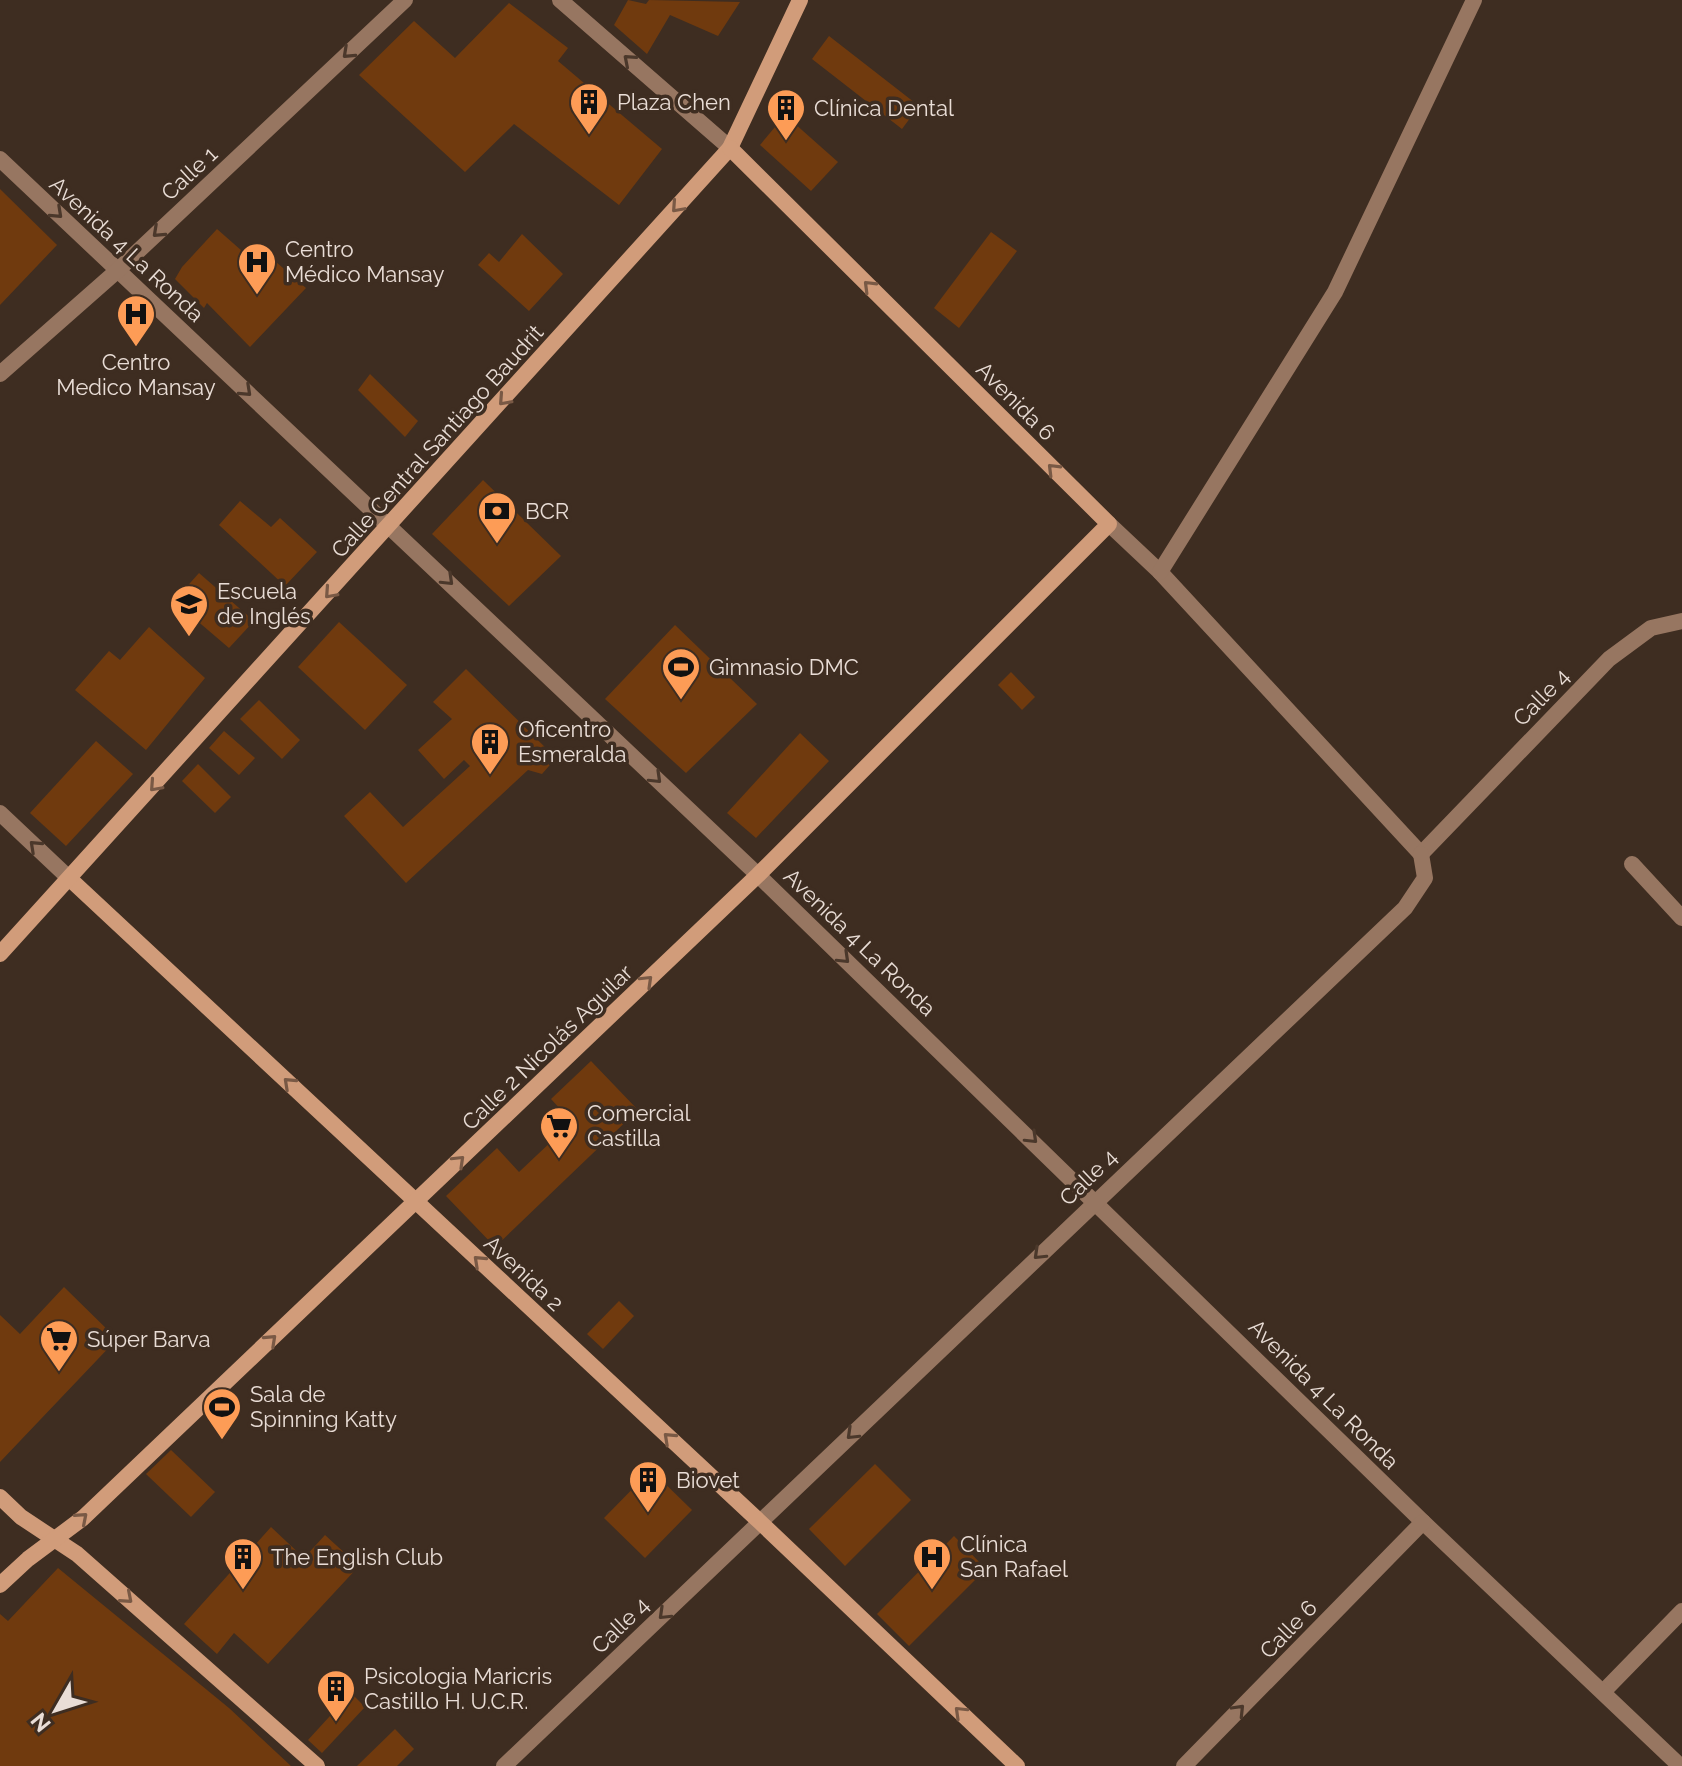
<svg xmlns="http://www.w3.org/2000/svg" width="1682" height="1766" font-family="Raleway,sans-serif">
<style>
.building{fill:#703a0e}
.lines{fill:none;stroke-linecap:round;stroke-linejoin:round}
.lane{stroke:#977661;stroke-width:16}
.street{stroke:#977661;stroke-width:16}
.secondary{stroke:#d19c7a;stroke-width:16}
.oneway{stroke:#4b382b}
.oneway2{stroke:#795945}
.labels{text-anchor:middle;stroke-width:7;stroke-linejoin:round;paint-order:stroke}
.poi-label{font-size:22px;fill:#e9ddd6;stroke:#3e2d21;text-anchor:start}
.street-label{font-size:22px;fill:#e9ddd6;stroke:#3e2d21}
</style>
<rect width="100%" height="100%" fill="#3e2d21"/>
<g class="building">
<polygon points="628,0 646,4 649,0 740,2 718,36 670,15 647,54 614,25"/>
<polygon points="509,3 568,48 558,61 662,149 619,205 514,124 465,172 359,75 414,21 455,58"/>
<polygon points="829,36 919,106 902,129 812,59"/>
<polygon points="785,115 838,162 811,191 760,145"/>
<polygon points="0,189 57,245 0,305"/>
<polygon points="217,229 250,258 260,248 306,288 250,347 207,303 204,308 175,279 182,267"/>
<polygon points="991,232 1017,251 959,328 934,308"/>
<polygon points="522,234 563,274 529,311 478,265 489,253 499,262"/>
<polygon points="370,374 418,421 405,437 358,390"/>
<polygon points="483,480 561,556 509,606 432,534"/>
<polygon points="240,501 271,527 280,518 317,552 285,586 219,525"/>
<polygon points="199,573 254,621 229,648 174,601"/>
<polygon points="339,622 407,685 365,730 298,667"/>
<polygon points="675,625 757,704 686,773 605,699"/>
<polygon points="149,627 205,678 146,750 75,690 109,651 120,660"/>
<polygon points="466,669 556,758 542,774 528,770 406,883 344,816 370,792 403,827 470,766 464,760 444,779 418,750 452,719 433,702"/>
<polygon points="1011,672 1035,697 1022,710 998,685"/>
<polygon points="259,700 300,740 282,759 240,719"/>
<polygon points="224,731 255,758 239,775 209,748"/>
<polygon points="800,733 829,761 756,838 727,813"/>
<polygon points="96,741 133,774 66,846 30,813"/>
<polygon points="198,764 231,797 215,813 182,781"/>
<polygon points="591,1061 638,1110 495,1247 446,1196 497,1148 519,1172 572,1122 551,1099"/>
<polygon points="64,1287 117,1339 0,1462 0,1315 20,1334"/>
<polygon points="619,1301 634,1316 603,1349 587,1334"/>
<polygon points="171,1450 215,1492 191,1517 146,1474"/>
<polygon points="875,1464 911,1500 845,1566 809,1529"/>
<polygon points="651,1470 692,1510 645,1558 604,1518"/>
<polygon points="271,1527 304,1558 325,1535 359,1566 268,1664 234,1633 217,1654 184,1624"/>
<polygon points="954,1536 986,1569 909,1646 877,1614"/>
<polygon points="58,1568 229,1708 291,1766 0,1766 0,1614 8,1621"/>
<polygon points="351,1693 365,1707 322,1753 308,1740"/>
<polygon points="395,1729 414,1749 397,1766 357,1766"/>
</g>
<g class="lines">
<polyline class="lane" points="1603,1692 1682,1611"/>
<g class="street">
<polyline points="560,0 730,148"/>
<polyline points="0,159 758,875 1423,1522 1680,1766"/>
<polyline points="0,374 118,270 405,0"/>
<polyline points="1109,524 1160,572 1421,854"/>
<polyline points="1160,572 1335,292 1474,0"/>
<polyline points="0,813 71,880"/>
<polyline points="1421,854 1609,659 1651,628 1682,621"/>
<polyline points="1632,864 1682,918"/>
<polyline points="504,1766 1405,908 1425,878 1421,854"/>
<polyline points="1184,1766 1423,1522"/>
</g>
<g class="secondary">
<polyline points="71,880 760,1522 1017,1766"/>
<polyline points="0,954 730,148 800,0"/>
<polyline points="0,1497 21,1517 77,1554 317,1766"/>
<polyline points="0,1585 28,1559 83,1518 758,875 1109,524 730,148"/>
</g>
</g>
<defs><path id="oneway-chevron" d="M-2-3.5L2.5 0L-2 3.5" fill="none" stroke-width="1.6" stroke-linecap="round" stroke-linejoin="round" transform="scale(2)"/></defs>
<g class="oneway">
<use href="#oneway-chevron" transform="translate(348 53) rotate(137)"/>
<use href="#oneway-chevron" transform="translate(629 60) rotate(-139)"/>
<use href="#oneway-chevron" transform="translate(57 213) rotate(43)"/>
<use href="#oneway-chevron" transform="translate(158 232) rotate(137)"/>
<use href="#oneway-chevron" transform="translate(246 391) rotate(43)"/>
<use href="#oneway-chevron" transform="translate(448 580) rotate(44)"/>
<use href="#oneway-chevron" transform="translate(656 778) rotate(44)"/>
<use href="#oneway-chevron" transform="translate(35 846) rotate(-137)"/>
<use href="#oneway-chevron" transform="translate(844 958) rotate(44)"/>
<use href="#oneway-chevron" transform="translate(1032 1138) rotate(44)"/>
<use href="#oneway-chevron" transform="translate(1039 1254) rotate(136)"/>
<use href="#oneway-chevron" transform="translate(852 1434) rotate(136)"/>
<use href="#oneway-chevron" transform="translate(664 1614) rotate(136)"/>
<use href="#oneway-chevron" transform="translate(1239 1710) rotate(-46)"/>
</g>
<g class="oneway2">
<use href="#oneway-chevron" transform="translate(677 207) rotate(132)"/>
<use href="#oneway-chevron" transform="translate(869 286) rotate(-135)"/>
<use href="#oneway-chevron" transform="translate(504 400) rotate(132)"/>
<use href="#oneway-chevron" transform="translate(1053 469) rotate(-135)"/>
<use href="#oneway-chevron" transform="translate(330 593) rotate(132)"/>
<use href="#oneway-chevron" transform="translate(155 786) rotate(132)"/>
<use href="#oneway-chevron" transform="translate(647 981) rotate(-44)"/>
<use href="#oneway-chevron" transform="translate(289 1083) rotate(-137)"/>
<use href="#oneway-chevron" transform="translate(459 1161) rotate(-44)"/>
<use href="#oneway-chevron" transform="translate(479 1261) rotate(-137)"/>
<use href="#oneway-chevron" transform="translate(271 1340) rotate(-43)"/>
<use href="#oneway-chevron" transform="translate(669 1438) rotate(-137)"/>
<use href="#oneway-chevron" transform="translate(82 1518) rotate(-41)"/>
<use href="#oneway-chevron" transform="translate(127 1598) rotate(41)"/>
<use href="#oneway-chevron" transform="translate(960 1712) rotate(-136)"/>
</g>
<defs>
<symbol id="building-pin" viewBox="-11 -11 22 30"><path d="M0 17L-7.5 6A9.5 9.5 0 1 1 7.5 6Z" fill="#fd9c56" stroke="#3e2d21"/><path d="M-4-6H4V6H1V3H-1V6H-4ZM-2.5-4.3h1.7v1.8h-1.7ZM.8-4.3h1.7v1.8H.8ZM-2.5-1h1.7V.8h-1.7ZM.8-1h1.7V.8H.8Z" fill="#111"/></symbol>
<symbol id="hospital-pin" viewBox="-11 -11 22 30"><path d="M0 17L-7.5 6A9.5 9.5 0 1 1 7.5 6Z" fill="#fd9c56" stroke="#3e2d21"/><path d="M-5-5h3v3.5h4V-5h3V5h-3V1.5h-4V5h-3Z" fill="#111"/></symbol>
<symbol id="bank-pin" viewBox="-11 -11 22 30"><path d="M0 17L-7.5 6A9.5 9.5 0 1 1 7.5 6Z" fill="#fd9c56" stroke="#3e2d21"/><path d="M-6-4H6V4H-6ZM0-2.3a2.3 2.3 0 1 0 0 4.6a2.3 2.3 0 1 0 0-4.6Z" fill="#111"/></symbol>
<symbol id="university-pin" viewBox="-11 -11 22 30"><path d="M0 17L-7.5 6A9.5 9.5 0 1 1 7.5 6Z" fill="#fd9c56" stroke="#3e2d21"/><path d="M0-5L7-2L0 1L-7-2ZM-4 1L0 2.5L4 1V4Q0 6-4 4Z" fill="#111"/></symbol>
<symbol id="stadium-pin" viewBox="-11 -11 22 30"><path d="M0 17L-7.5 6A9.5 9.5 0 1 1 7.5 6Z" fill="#fd9c56" stroke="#3e2d21"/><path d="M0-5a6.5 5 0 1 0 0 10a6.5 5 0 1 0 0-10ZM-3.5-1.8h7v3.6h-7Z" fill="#111"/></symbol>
<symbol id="supermarket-pin" viewBox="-11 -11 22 30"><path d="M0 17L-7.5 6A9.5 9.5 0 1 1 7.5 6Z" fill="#fd9c56" stroke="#3e2d21"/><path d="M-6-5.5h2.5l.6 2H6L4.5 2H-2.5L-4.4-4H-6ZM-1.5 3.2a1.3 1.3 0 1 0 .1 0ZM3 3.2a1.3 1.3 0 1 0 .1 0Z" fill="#111"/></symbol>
</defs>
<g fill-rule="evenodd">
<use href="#building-pin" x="567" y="80" width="44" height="60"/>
<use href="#building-pin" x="764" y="86" width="44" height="60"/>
<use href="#hospital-pin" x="235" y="240" width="44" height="60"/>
<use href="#hospital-pin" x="114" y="292" width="44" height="60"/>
<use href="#bank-pin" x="475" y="489" width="44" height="60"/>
<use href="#university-pin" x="167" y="582" width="44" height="60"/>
<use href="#stadium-pin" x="659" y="645" width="44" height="60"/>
<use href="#building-pin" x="468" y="720" width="44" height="60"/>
<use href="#supermarket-pin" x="537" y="1104" width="44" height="60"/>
<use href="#supermarket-pin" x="37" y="1317" width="44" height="60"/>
<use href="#stadium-pin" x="200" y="1385" width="44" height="60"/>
<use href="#building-pin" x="626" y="1458" width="44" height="60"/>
<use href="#building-pin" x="221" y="1535" width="44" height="60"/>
<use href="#hospital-pin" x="910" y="1535" width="44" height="60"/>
<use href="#building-pin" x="314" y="1667" width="44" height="60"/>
</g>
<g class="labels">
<g class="poi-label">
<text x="617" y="110">Plaza Chen</text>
<text x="814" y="116">Clínica Dental</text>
<text x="285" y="257">Centro<tspan x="285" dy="25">Médico Mansay</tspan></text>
<text x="136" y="370" text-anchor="middle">Centro<tspan x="136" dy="25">Medico Mansay</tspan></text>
<text x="525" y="519">BCR</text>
<text x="217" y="599">Escuela<tspan x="217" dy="25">de Inglés</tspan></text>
<text x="709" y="675">Gimnasio DMC</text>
<text x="518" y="737">Oficentro<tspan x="518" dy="25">Esmeralda</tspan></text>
<text x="587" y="1121">Comercial<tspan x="587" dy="25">Castilla</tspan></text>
<text x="87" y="1347">Súper Barva</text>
<text x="250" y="1402">Sala de<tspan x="250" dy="25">Spinning Katty</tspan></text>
<text x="676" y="1488">Biovet</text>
<text x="960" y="1552">Clínica<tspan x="960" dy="25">San Rafael</tspan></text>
<text x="271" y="1565">The English Club</text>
<text x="364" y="1684">Psicologia Maricris<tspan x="364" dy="25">Castillo H. U.C.R.</tspan></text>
</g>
<g class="street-label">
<text transform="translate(189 173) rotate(-43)" y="8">Calle 1</text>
<text transform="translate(127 249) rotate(43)" y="8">Avenida 4 La Ronda</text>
<text transform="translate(1016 401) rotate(45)" y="8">Avenida 6</text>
<text transform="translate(437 441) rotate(-48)" y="8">Calle Central Santiago Baudrit</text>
<text transform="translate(1541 697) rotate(-46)" y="8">Calle 4</text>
<text transform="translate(860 942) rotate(44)" y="8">Avenida 4 La Ronda</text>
<text transform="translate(547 1047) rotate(-44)" y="8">Calle 2 Nicolás Aguilar</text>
<text transform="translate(1088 1177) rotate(-44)" y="8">Calle 4</text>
<text transform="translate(524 1273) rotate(43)" y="8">Avenida 2</text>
<text transform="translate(1324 1394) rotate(45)" y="8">Avenida 4 La Ronda</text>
<text transform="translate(620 1625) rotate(-44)" y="8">Calle 4</text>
<text transform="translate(1288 1629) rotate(-46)" y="8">Calle 6</text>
</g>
</g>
<g transform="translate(56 1710) rotate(231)" stroke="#3e2d21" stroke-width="6" paint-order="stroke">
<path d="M0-6L14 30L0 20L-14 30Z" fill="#e9ddd6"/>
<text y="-12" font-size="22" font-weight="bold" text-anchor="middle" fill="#e9ddd6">N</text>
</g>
</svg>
